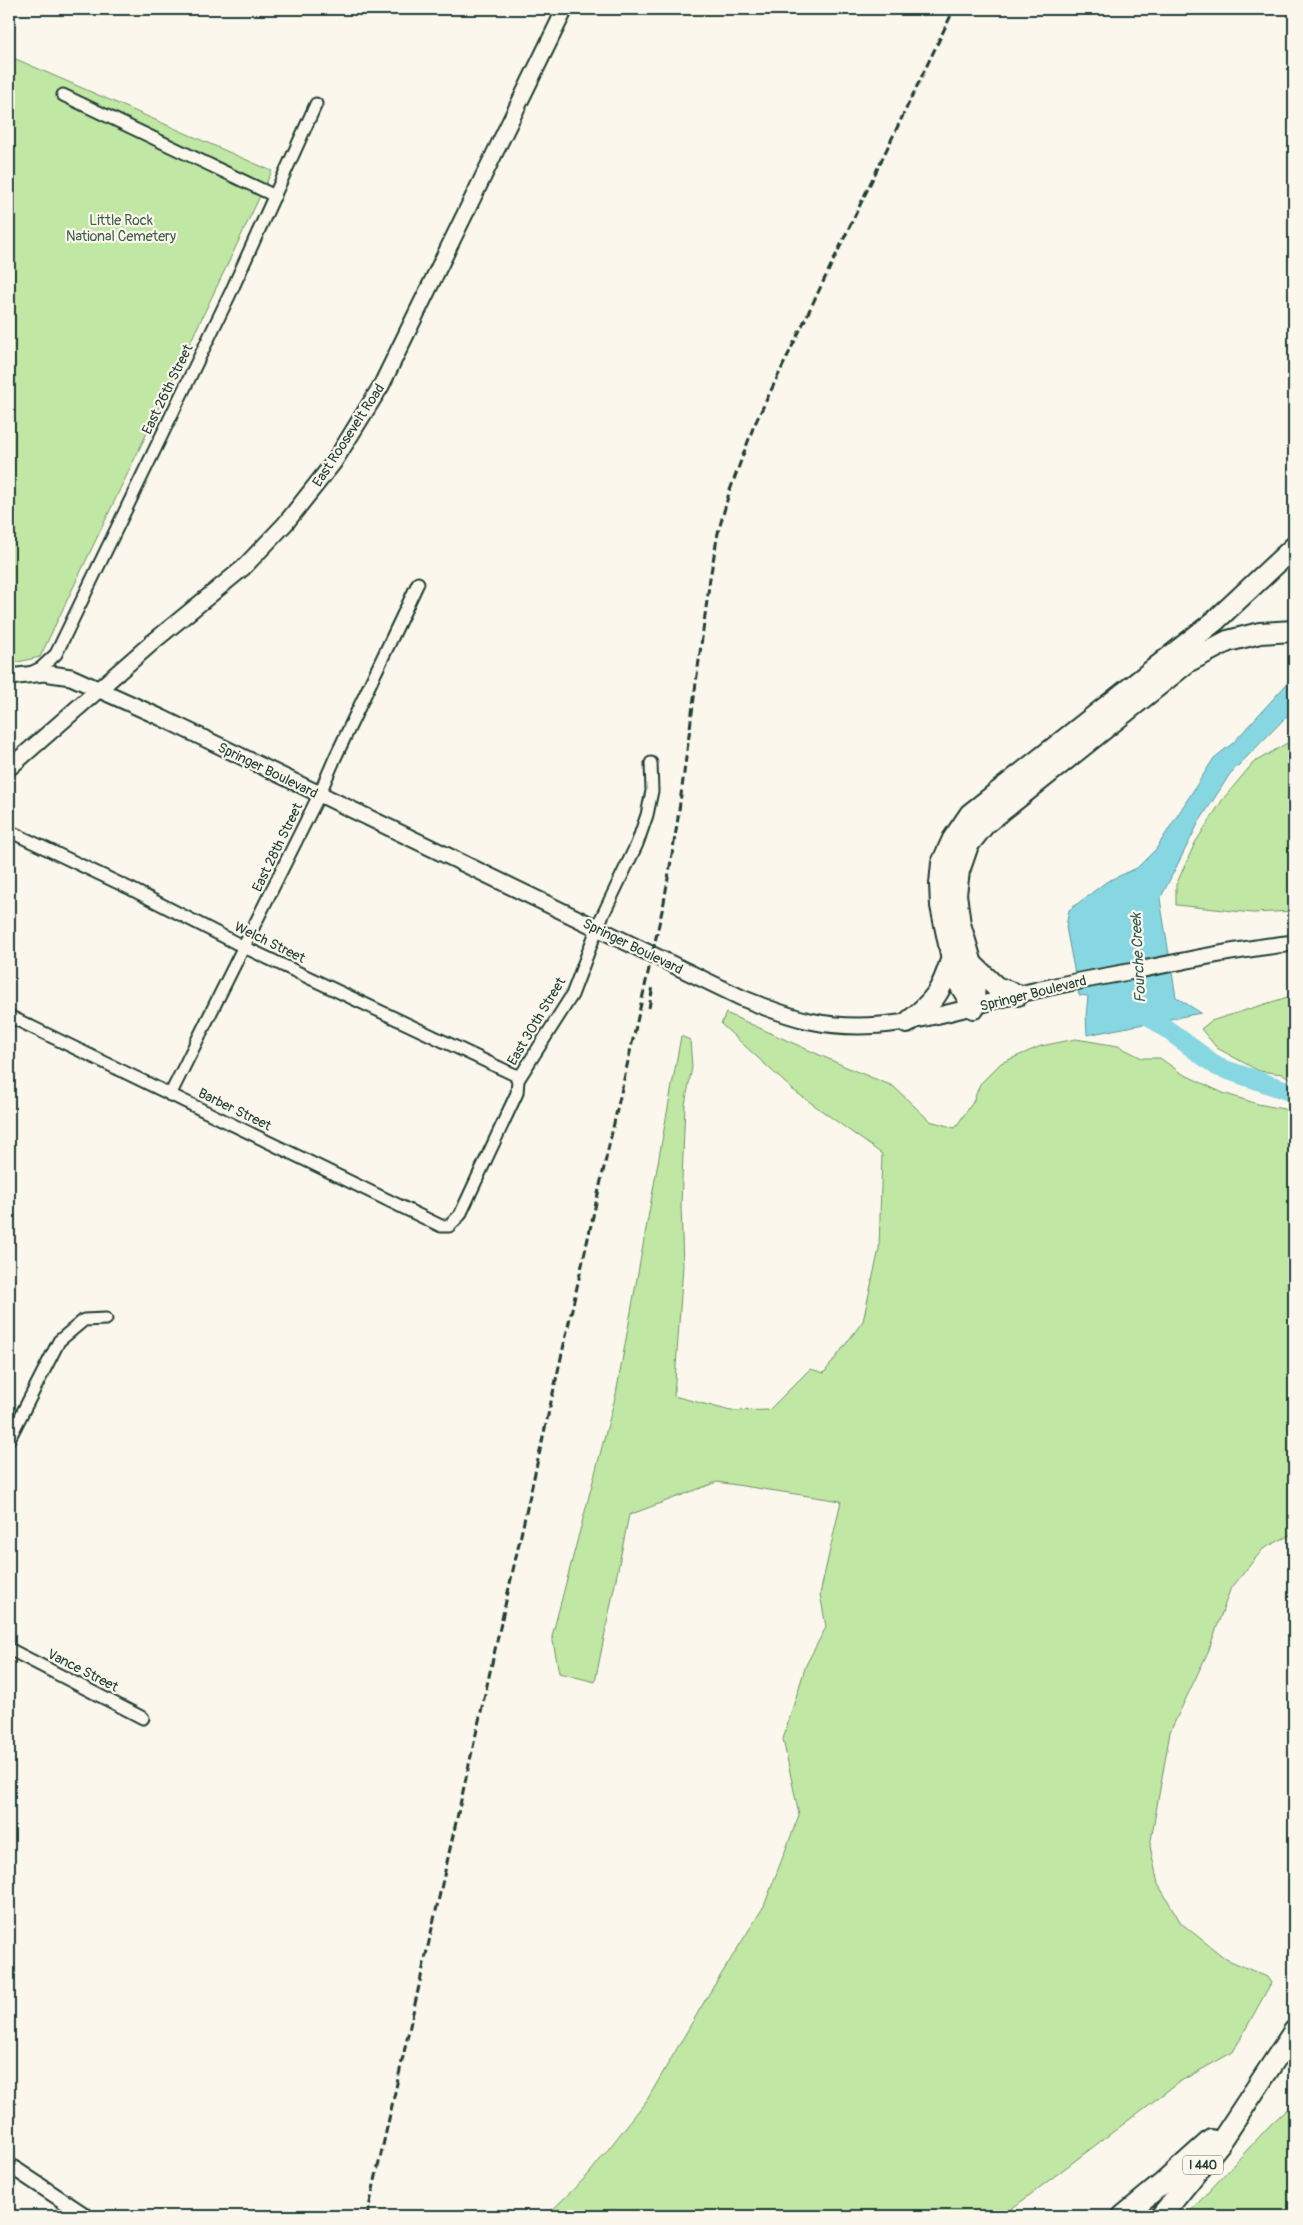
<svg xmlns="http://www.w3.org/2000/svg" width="1303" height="2225" font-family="Pangolin,sans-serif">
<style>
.green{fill:#c0e7a3;stroke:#70926c}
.water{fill:#87d7e2;stroke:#5d999c}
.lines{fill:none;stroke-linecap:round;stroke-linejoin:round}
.river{stroke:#87d7e2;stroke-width:19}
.minor-casing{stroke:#1f3d34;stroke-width:15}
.tertiary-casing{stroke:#1f3d34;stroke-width:18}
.secondary-casing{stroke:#1f3d34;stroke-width:19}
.motorway-casing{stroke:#1f3d34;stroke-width:24}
.minor{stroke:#fbf7ec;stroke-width:11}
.tertiary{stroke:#fbf7ec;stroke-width:14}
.secondary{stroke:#fbf7ec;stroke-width:15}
.motorway{stroke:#fbf7ec;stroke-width:20}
.rail{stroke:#1f3d34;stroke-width:3;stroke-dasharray:8 4;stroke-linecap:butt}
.labels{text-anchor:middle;stroke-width:4.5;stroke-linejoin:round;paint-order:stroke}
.shield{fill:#fbf7ec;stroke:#61756b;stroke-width:1}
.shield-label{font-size:12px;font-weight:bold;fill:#1f3d34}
.park-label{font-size:14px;fill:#3f5f4a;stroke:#fbf7ec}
.street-label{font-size:14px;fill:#1f3d34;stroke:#fbf7ec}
.water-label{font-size:15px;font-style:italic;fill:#345c57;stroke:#fbf7ec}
</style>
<rect width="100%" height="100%" fill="#fbf7ec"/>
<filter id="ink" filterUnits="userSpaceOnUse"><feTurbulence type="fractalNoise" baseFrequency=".02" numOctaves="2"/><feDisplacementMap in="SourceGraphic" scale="10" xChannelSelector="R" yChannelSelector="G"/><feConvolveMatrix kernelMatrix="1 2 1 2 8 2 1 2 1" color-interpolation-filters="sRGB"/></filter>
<g filter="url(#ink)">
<g class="green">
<polygon points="9,56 272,171 40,657 9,664"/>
<polygon points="1294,739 1294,911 1253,913 1176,905 1176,885 1195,843 1223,799 1253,763"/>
<polygon points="1294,995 1294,1081 1283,1074 1259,1071 1217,1048 1201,1029 1211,1021"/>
<polygon points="726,1013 853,1070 893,1086 930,1121 955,1128 973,1102 980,1084 1001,1063 1041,1046 1076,1039 1118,1046 1142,1058 1160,1058 1181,1073 1223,1093 1258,1104 1294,1111 1294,1533 1263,1549 1230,1590 1208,1652 1170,1732 1150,1846 1158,1884 1181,1923 1226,1959 1267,1977 1271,1983 1233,2052 1179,2082 1002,2216 546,2216 588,2175 647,2100 707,1997 764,1906 799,1815 783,1739 806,1665 826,1627 820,1594 841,1501 717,1482 629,1515 595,1682 559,1673 552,1636 616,1394 681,1036 690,1040 692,1067 685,1105 681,1205 683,1266 674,1396 731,1411 769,1410 810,1369 824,1373 863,1321 879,1249 882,1154 793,1090 721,1024"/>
<polygon points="1294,2103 1294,2216 1186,2216 1272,2123"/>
</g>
<polygon class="water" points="1294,676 1294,709 1230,774 1199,822 1160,899 1176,997 1201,1013 1087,1035 1086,1016 1088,996 1079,995 1066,927 1069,910 1106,882 1137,868 1156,849 1214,758 1233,743"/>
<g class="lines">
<polyline class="river" points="1140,1005 1141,1010 1218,1067 1294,1093"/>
<defs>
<g id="minor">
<polyline points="63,95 275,196"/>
<polyline points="30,673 41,668 56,654 230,294 316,104"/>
<polyline points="9,831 131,889 244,947 515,1075 518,1080"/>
<polyline points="9,1016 441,1226 449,1226 460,1215 517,1093 518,1080 572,995 600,921 637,844 647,815 652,791 651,763"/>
<polyline points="170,1095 319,795 335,758 418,583"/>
<polyline points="9,1439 59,1341 84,1320 106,1319"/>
<polyline points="9,1649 143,1718"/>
</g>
<polyline id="tertiary" points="9,2165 86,2216"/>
<g id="secondary">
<path d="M9,677L44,673L71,677L162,718L742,998C764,1007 787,1016 810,1021C887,1038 960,1008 1033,991C1066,983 1100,977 1134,971C1187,960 1240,949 1294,943"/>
<polyline points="9,768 154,641 243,568 285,524 334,462 381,386 565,9"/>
</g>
<g id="motorway">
<polyline points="972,964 996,987 1018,995"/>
<polyline points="974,1007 975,974 960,924 956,894 959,871 968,845 985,824 1189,661 1228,641 1260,633 1294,631"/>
<polyline points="974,1008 956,978 941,906 940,884 942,863 953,839 970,814 1215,621 1294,547"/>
<path d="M907,1023C935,1001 942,991 952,957"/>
<polyline points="1123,2216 1163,2183 1211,2140"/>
<polyline points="1161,2216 1220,2143 1294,2031"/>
</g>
</defs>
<use href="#minor" class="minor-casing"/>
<use href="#tertiary" class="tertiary-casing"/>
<use href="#secondary" class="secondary-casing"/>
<use href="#motorway" class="motorway-casing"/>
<use href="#minor" class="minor"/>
<use href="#tertiary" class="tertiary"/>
<use href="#secondary" class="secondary"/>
<use href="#motorway" class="motorway"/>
<g class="rail">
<polyline points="649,1008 653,986"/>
<polyline points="367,2216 664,902 677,825 710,578 718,533 729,493 753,428 954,9"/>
</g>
</g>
</g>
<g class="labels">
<rect class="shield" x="1183" y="2155.5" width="40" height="19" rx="4"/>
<g class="shield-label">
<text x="1203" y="2169">I 440</text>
</g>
<g class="park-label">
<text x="121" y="225">Little Rock<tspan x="121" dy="16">National Cemetery</tspan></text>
</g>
<g class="street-label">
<text transform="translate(167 389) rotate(-64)" y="5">East 26th Street</text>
<text transform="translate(348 435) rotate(-57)" y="5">East Roosevelt Road</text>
<text transform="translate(268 770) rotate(26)" y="5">Springer Boulevard</text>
<text transform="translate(277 847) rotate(-64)" y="5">East 28th Street</text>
<text transform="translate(270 942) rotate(26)" y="5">Welch Street</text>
<text transform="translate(633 946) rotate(26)" y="5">Springer Boulevard</text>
<text transform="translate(1033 993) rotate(-14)" y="5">Springer Boulevard</text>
<text transform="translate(536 1021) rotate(-59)" y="5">East 30th Street</text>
<text transform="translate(235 1109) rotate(26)" y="5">Barber Street</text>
<text transform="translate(83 1670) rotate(27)" y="5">Vance Street</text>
</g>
<g class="water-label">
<text transform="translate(1138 958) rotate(-93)" y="5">Fourche Creek</text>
</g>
</g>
<rect width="1303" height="2225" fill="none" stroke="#fbf7ec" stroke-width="30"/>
<rect x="15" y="15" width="1273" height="2195" fill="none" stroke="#1f3d34" stroke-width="2" filter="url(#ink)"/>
</svg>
